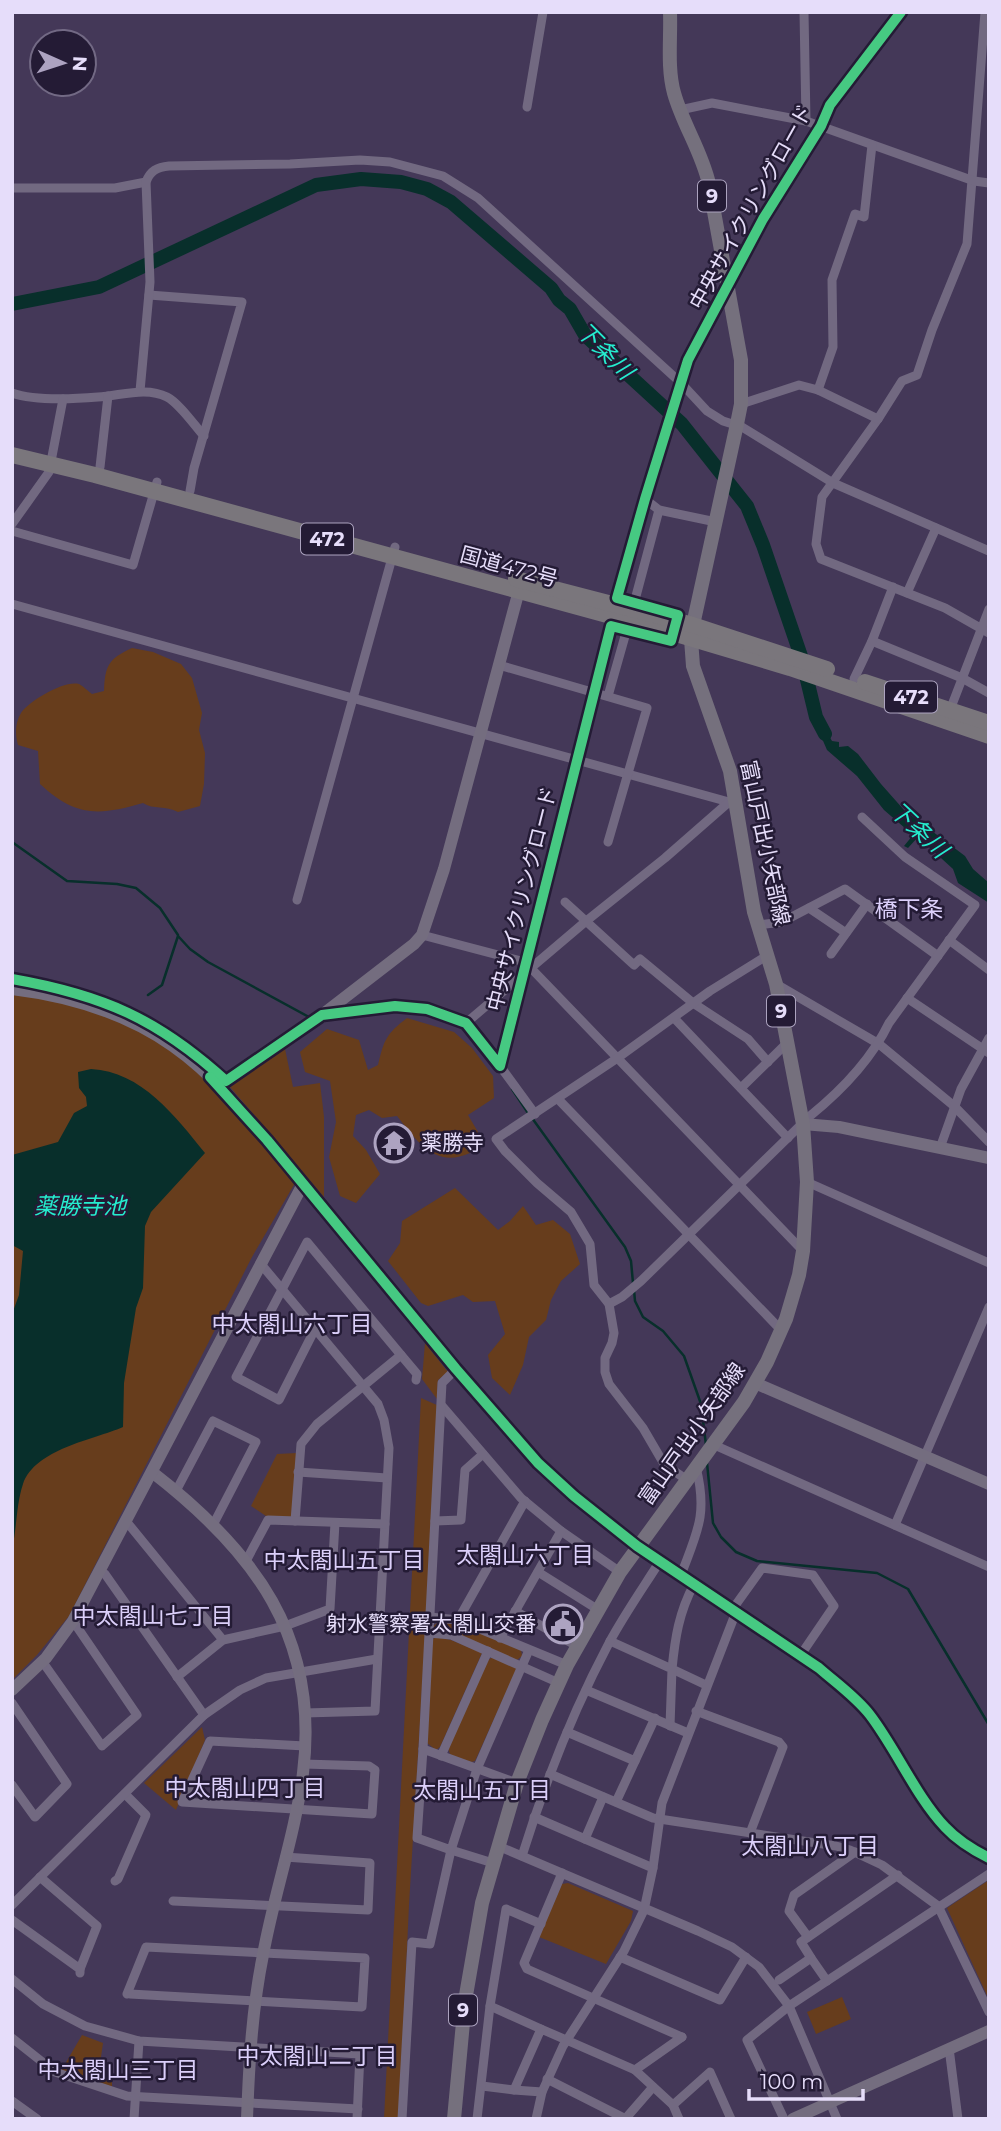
<svg xmlns="http://www.w3.org/2000/svg" width="1001" height="2131" font-family="Montserrat,'Noto Sans JP',sans-serif">
<style>
.green{fill:#673d1c}
.water{fill:#082f2b}
.lines{fill:none;stroke-linecap:round;stroke-linejoin:round}
.stream{stroke:#082f2b;stroke-width:2.5}
.river{stroke:#082f2b;stroke-width:14}
.street{stroke:#726981;stroke-width:9}
.secondary{stroke:#746d7f;stroke-width:12}
.primary{stroke:#75707d;stroke-width:14}
.highway{stroke:#7a767c;stroke-width:16}
.cycleway-casing{stroke:#241b35;stroke-width:15}
.cycleway{stroke:#46c982;stroke-width:10}
.labels{text-anchor:middle;stroke-width:5;stroke-linejoin:round;paint-order:stroke}
.shield{fill:#241b35;stroke:#aca3bf;stroke-width:2}
.shield-label{font-size:19px;font-weight:bold;fill:#e6ddfa}
.street-label{font-size:21px;fill:#e6ddfa;stroke:#241b35}
.poi-label{font-size:21px;fill:#e6ddfa;stroke:#241b35;text-anchor:start}
.water-label{font-size:23px;font-style:italic;fill:#25ecce;stroke:#241b35}
.neighbourhood-label{font-size:23px;fill:#dbcffa;stroke:#241b35}
</style>
<rect width="100%" height="100%" fill="#443858"/>
<g class="green">
<path d="M132,648L153,652L181,664L192,678L202,713L199,730L205,753L204,784L200,806L178,812C166,805 153,810 143,803C98,816 76,817 40,784L38,751L18,745C15,734 15,723 21,713C29,701 64,680 79,684C83,686 88,691 92,694L104,691C105,666 108,659 132,648Z"/>
<polygon points="12,990 109,1014 168,1047 214,1086 295,1183 252,1257 69,1616 37,1655 12,1680"/>
<path d="M407,1018L454,1032L472,1048L493,1076L494,1098L468,1115L478,1132L470,1153C435,1169 417,1141 397,1116L382,1118L369,1110L356,1115L353,1136L366,1150L380,1174L356,1203L340,1196L329,1157L336,1122L330,1081L305,1072L300,1052L327,1029L359,1040L368,1070L378,1065C384,1040 386,1034 407,1018Z"/>
<polygon points="285,1049 293,1087 320,1083 324,1117 324,1197 230,1087"/>
<polygon points="455,1188 498,1230 510,1221 523,1206 536,1225 553,1220 570,1234 580,1264 561,1281 551,1300 546,1320 529,1337 523,1365 510,1395 492,1378 488,1355 505,1334 495,1301 473,1302 463,1295 428,1306 421,1303 388,1261 400,1243 402,1221"/>
<polygon points="425,1343 448,1372 438,1380 437,1399 422,1379"/>
<polygon points="421,1398 439,1406 409,1905 399,2119 384,2119"/>
<polygon points="297,1453 292,1518 266,1516 251,1506 277,1454"/>
<polygon points="437,1623 457,1624 521,1650 522,1656 517,1660 434,1630 433,1626"/>
<polygon points="436,1637 451,1640 482,1653 440,1747 436,1750 427,1743 432,1640"/>
<polygon points="493,1657 517,1668 475,1761 471,1762 451,1756 448,1749 488,1660"/>
<polygon points="202,1727 205,1740 176,1810 144,1783"/>
<polygon points="989,1880 989,2000 947,1908"/>
<polygon points="568,1883 633,1911 631,1921 606,1964 539,1937 562,1884"/>
<polygon points="842,1997 851,2019 816,2034 807,2012"/>
<polygon points="82,2035 103,2043 100,2064 112,2066 112,2088 61,2071"/>
</g>
<g class="water">
<polygon points="819,718 832,741 839,742 839,747 848,746 858,754 881,784 904,810 965,856 973,869 989,883 989,903 958,883 953,869 918,837 908,848 904,846 913,835 884,810 857,776 827,750 814,720"/>
<path d="M91,1069C141,1071 176,1117 205,1153L151,1212L145,1226L143,1288L136,1308L124,1383L123,1427C93,1440 35,1449 23,1484C16,1505 17,1528 12,1549V1314L19,1295L23,1251L12,1245V1155L58,1142L74,1113L87,1106L86,1097L79,1088L78,1072Z"/>
</g>
<g class="lines">
<g class="stream">
<polyline points="12,842 67,881 117,884 136,888 160,908 178,935"/>
<polyline points="148,995 162,985 178,936 190,949 208,962 309,1017"/>
<path d="M326,1019C366,1014 423,1000 460,1024C475,1034 487,1055 498,1070"/>
<polyline points="512,1089 528,1113"/>
<polyline points="532,1118 625,1247 631,1261 633,1283"/>
<polyline points="634,1290 635,1301 643,1317 663,1331 684,1356 701,1404 706,1445"/>
<polyline points="707,1463 713,1523 721,1537 736,1552 757,1561 877,1573 908,1589 989,1725"/>
</g>
<polyline class="river" points="12,304 99,287 316,185 361,179 401,182 427,189 451,202 551,288 559,300 570,309 585,335 682,424 747,506 763,545 802,659 816,717 825,734"/>
<g class="street">
<polyline points="804,12 806,121"/>
<polyline points="985,12 967,244 932,330 917,375 902,381 878,419 822,497 816,544 821,559 945,608 989,633"/>
<polyline points="527,107 543,12"/>
<polyline points="680,110 712,103 806,121 974,181 989,183"/>
<polyline points="12,188 115,188 146,182"/>
<polyline points="149,295 242,302 194,468 190,491"/>
<polyline points="818,390 833,347 832,280 855,214 864,217 872,145"/>
<path d="M140,391L150,282L146,182C150,171 157,167 169,166L290,164L360,160L390,162L443,176L478,198L681,383L707,411L723,421L742,427L833,483L989,551"/>
<path d="M12,393C35,401 74,399 98,397C120,396 146,386 167,397C179,403 195,426 204,436"/>
<polyline points="741,404 799,385 818,390 878,419"/>
<polyline points="100,467 108,396"/>
<polyline points="645,499 659,510 716,522"/>
<polyline points="12,524 49,472 63,399"/>
<polyline points="12,531 133,565 157,482"/>
<polyline points="907,593 936,528"/>
<polyline points="12,604 729,802"/>
<polyline points="632,611 659,510"/>
<polyline points="872,641 962,678 989,693"/>
<polyline points="499,665 647,708 608,842"/>
<polyline points="854,679 872,641 893,587"/>
<polyline points="608,696 629,622"/>
<polyline points="950,710 989,609"/>
<polyline points="297,900 395,547"/>
<polyline points="565,902 634,965 640,959 693,1003 748,1039 768,1062"/>
<polyline points="809,908 846,933"/>
<polyline points="758,925 782,922 845,889 938,956"/>
<polyline points="422,935 525,962 803,1251"/>
<polyline points="949,940 989,970"/>
<polyline points="831,954 867,904"/>
<polyline points="776,984 879,1044 954,1106 989,1142"/>
<polyline points="907,998 989,1053"/>
<polyline points="674,1018 788,1138"/>
<polyline points="466,1023 585,922 665,858 729,802"/>
<polyline points="500,1066 535,1114"/>
<polyline points="741,1088 787,1043"/>
<polyline points="558,1099 781,1330"/>
<polyline points="940,1148 961,1089 989,1038"/>
<polyline points="807,1182 989,1263"/>
<polyline points="260,1263 378,1404 384,1420 389,1448 375,1711 305,1713"/>
<path d="M609,1304L622,1297L641,1281L810,1116C842,1090 871,1060 889,1023L975,905L905,857L862,817"/>
<polyline points="401,1355 417,1374 416,1380"/>
<polyline points="442,1406 521,1498 561,1531 620,1572"/>
<polyline points="712,1444 989,1567"/>
<polyline points="298,1472 387,1478"/>
<polyline points="687,1480 664,1464 643,1428 609,1384 605,1372 605,1358 612,1343 614,1333 609,1304 594,1285 590,1244 571,1212 537,1183 505,1151 496,1139 616,1059 710,991 768,955"/>
<polyline points="176,1491 213,1421 256,1442 213,1525"/>
<polyline points="126,1521 223,1640"/>
<polyline points="295,1521 301,1444 317,1424 401,1355 307,1242 236,1377 279,1400 315,1329"/>
<polyline points="435,1521 461,1520 465,1470 483,1454"/>
<polyline points="895,1525 989,1307"/>
<polyline points="246,1561 268,1520 385,1524"/>
<polyline points="100,1571 105,1574 204,1715"/>
<polyline points="538,1572 597,1609"/>
<path d="M681,1575C697,1532 708,1515 696,1467"/>
<path d="M694,1584C679,1612 675,1638 672,1669L706,1685"/>
<polyline points="732,1610 762,1568 813,1575 834,1606 800,1656"/>
<polyline points="515,1611 577,1646"/>
<polyline points="430,1617 458,1620 567,1665"/>
<polyline points="458,1620 525,1501"/>
<polyline points="429,1633 451,1635 559,1683"/>
<polyline points="500,1638 561,1531"/>
<polyline points="610,1641 672,1669 670,1726"/>
<polyline points="42,1661 102,1746 137,1715 73,1621"/>
<polyline points="177,1677 223,1640 285,1626 330,1609 335,1523"/>
<polyline points="586,1690 688,1733"/>
<polyline points="12,1703 67,1784 35,1817 12,1785"/>
<polyline points="696,1711 779,1742 783,1747 750,1833"/>
<polyline points="567,1732 635,1761 655,1718"/>
<polyline points="423,1749 442,1383 456,1369"/>
<polyline points="441,1756 488,1651"/>
<polyline points="304,1764 369,1766 375,1770 372,1814 182,1802 210,1741 305,1746"/>
<polyline points="550,1774 653,1818 836,1846 850,1850 882,1865 938,1906 989,2012"/>
<polyline points="517,1783 423,1749 417,1838 451,1850 477,1769 529,1650"/>
<polyline points="616,1802 635,1761"/>
<polyline points="534,1817 585,1839 603,1797"/>
<polyline points="585,1839 653,1868"/>
<polyline points="498,1846 698,1931 732,1947 759,1967 789,2006 837,2119"/>
<path d="M522,1856C545,1782 573,1711 609,1643C624,1615 643,1588 660,1561"/>
<polyline points="562,1873 524,1963 527,1969 682,2037"/>
<polyline points="40,1877 97,1926 80,1969"/>
<polyline points="115,1881 118,1879 146,1815 125,1794"/>
<polyline points="173,1901 368,1910 370,1863 285,1857"/>
<polyline points="12,1905 204,1715 240,1690 266,1678 377,1659"/>
<polyline points="12,1920 80,1969 80,1973"/>
<polyline points="808,1937 789,1911 794,1895 855,1852"/>
<polyline points="620,1957 720,2000 746,1957"/>
<polyline points="811,1958 801,1942 898,1875"/>
<polyline points="12,1979 43,2004 85,2026 139,2041 360,2054 357,2119"/>
<polyline points="779,1980 811,1958 827,1981"/>
<polyline points="127,1994 146,1947 365,1958 362,2007 130,1994"/>
<polyline points="490,2006 541,2029"/>
<polyline points="12,2038 55,2072 127,2096 358,2109"/>
<polyline points="949,2048 958,2119"/>
<polyline points="547,2079 626,2119"/>
<polyline points="482,2086 514,2090"/>
<polyline points="542,2092 514,2090 541,2029 635,2070"/>
<polyline points="12,2101 37,2119"/>
<polyline points="673,2105 635,2070 682,2037"/>
<polyline points="626,2118 653,2087"/>
<polyline points="134,2119 139,2041"/>
<polyline points="402,2119 412,1942 430,1944 451,1850 493,1863"/>
<polyline points="477,2119 490,2006 506,1909 541,1924"/>
<polyline points="536,2119 542,2092 563,2046 624,1951 644,1910 653,1868 662,1803 736,1612"/>
<polyline points="679,2119 673,2105 710,2072 731,2119"/>
<polyline points="784,2119 747,2040 789,2006 989,1874"/>
</g>
<g class="secondary">
<path d="M12,989C70,996 126,1013 173,1046C220,1079 256,1127 293,1171C354,1244 413,1320 475,1392C497,1416 517,1442 540,1465C622,1545 724,1604 819,1668C836,1683 856,1697 870,1715C896,1749 917,1798 945,1827C957,1840 973,1850 989,1858"/>
<polyline points="219,1086 322,1015 414,944 422,935 444,869 521,583"/>
<polyline points="803,1124 839,1127 989,1158"/>
<polyline points="755,1383 989,1484"/>
<path d="M152,1472C254,1551 320,1637 303,1773C295,1835 274,1894 263,1955C252,2009 249,2064 247,2119"/>
<polyline points="12,1690 46,1658 73,1621 303,1184"/>
<polyline points="793,2119 989,2031"/>
</g>
<path class="primary" d="M454,2119L465,2001L482,1903L517,1783L542,1720L567,1665L620,1572L744,1402L767,1362L786,1319L799,1275L803,1251L807,1182L803,1124L776,984L754,912L730,771L693,666L691,639L693,625L737,424L741,404V360L709,184C702,152 683,125 674,93C667,68 671,38 670,12"/>
<g class="highway">
<polyline points="12,455 95,475 673,633 790,668 989,736"/>
<polyline points="516,579 693,625 827,669"/>
<polyline points="865,682 989,723"/>
</g>
<defs>
<g id="cycleway">
<path d="M12,979C103,995 158,1019 226,1081L322,1015L395,1006L427,1009L466,1023L500,1066L611,626L671,641L678,615L617,598L645,499L688,360L763,219L821,126L830,105L901,12"/>
<path d="M210,1077L267,1140L456,1369L538,1463L574,1496L637,1546L819,1668C836,1683 856,1697 870,1715C896,1749 917,1798 945,1827C957,1840 973,1850 989,1858"/>
</g>
</defs>
<use href="#cycleway" class="cycleway-casing"/>
<use href="#cycleway" class="cycleway"/>
</g>
<defs>
<symbol id="temple-ring" viewBox="-11 -11 22 22"><circle r="9.5" fill="#241b35" stroke="#ada3c1" stroke-width="1.5"/><path d="M0-6L5-2H3V0L6.5 2.5H4V6H1.5V3h-3V6H-4V2.5H-6.5L-3 0V-2H-5Z" fill="#ada3c1"/></symbol>
<symbol id="civic-ring" viewBox="-11 -11 22 22"><circle r="9.5" fill="#241b35" stroke="#ada3c1" stroke-width="1.5"/><path d="M-.6-6.5H3V-4.5H.6V-3L4-1V1h2V6H-6V1h2V-1L-.6-3ZM-1.2 2.5V6h2.4V2.5Z" fill="#ada3c1"/></symbol>
</defs>
<g fill-rule="evenodd">
<use href="#temple-ring" x="372" y="1121" width="44" height="44"/>
<use href="#civic-ring" x="541" y="1602" width="44" height="44"/>
</g>
<g class="labels">
<g class="shield">
<rect x="698" y="180.5" width="28" height="31" rx="5"/>
<rect x="301" y="523.5" width="52" height="31" rx="5"/>
<rect x="885" y="681.5" width="52" height="31" rx="5"/>
<rect x="767" y="995.5" width="28" height="31" rx="5"/>
<rect x="449" y="1994.5" width="28" height="31" rx="5"/>
</g>
<g class="shield-label">
<text x="712" y="203">9</text>
<text x="327" y="546">472</text>
<text x="911" y="704">472</text>
<text x="781" y="1018">9</text>
<text x="463" y="2017">9</text>
</g>
<g class="street-label">
<text transform="translate(751 207) rotate(-61)" y="7">中央サイクリングロード</text>
<text transform="translate(509 567) rotate(15)" y="7">国道472号</text>
<text transform="translate(765 843) rotate(78)" y="7">富山戸出小矢部線</text>
<text transform="translate(522 899) rotate(-76)" y="7">中央サイクリングロード</text>
<text transform="translate(692 1434) rotate(-55)" y="7">富山戸出小矢部線</text>
</g>
<g class="poi-label">
<text x="421" y="1150">薬勝寺</text>
<text x="536" y="1631" text-anchor="end">射水警察署太閤山交番</text>
</g>
<g class="water-label">
<text transform="translate(605 351) rotate(45)" y="8">下条川</text>
<text transform="translate(919 830) rotate(43)" y="8">下条川</text>
<text x="80" y="1214">薬勝寺池</text>
</g>
<g class="neighbourhood-label">
<text x="909" y="917">橋下条</text>
<text x="292" y="1332">中太閤山六丁目</text>
<text x="525" y="1563">太閤山六丁目</text>
<text x="344" y="1568">中太閤山五丁目</text>
<text x="153" y="1624">中太閤山七丁目</text>
<text x="245" y="1796">中太閤山四丁目</text>
<text x="482" y="1798">太閤山五丁目</text>
<text x="810" y="1854">太閤山八丁目</text>
<text x="317" y="2064">中太閤山二丁目</text>
<text x="118" y="2078">中太閤山三丁目</text>
</g>
</g>
<rect width="1001" height="2131" fill="none" stroke="#e6ddfa" stroke-width="28"/>
<g transform="translate(63 63) rotate(93)"><circle r="33" fill="#241b35" stroke="#726984" stroke-width="2"/>
<path d="M0-5L12 26L0 18L-12 26Z" fill="#ada3c1"/>
<text y="-10" font-size="19" font-weight="bold" text-anchor="middle" fill="#e6ddfa">N</text>
</g>
<path d="M749 2089v10h114v-10" fill="none" stroke="#e6ddfa" stroke-width="3.5"/>
<text x="760" y="2089" font-size="21" fill="#e6ddfa" stroke="#241b35" stroke-width="5" paint-order="stroke">100 m</text>
</svg>
